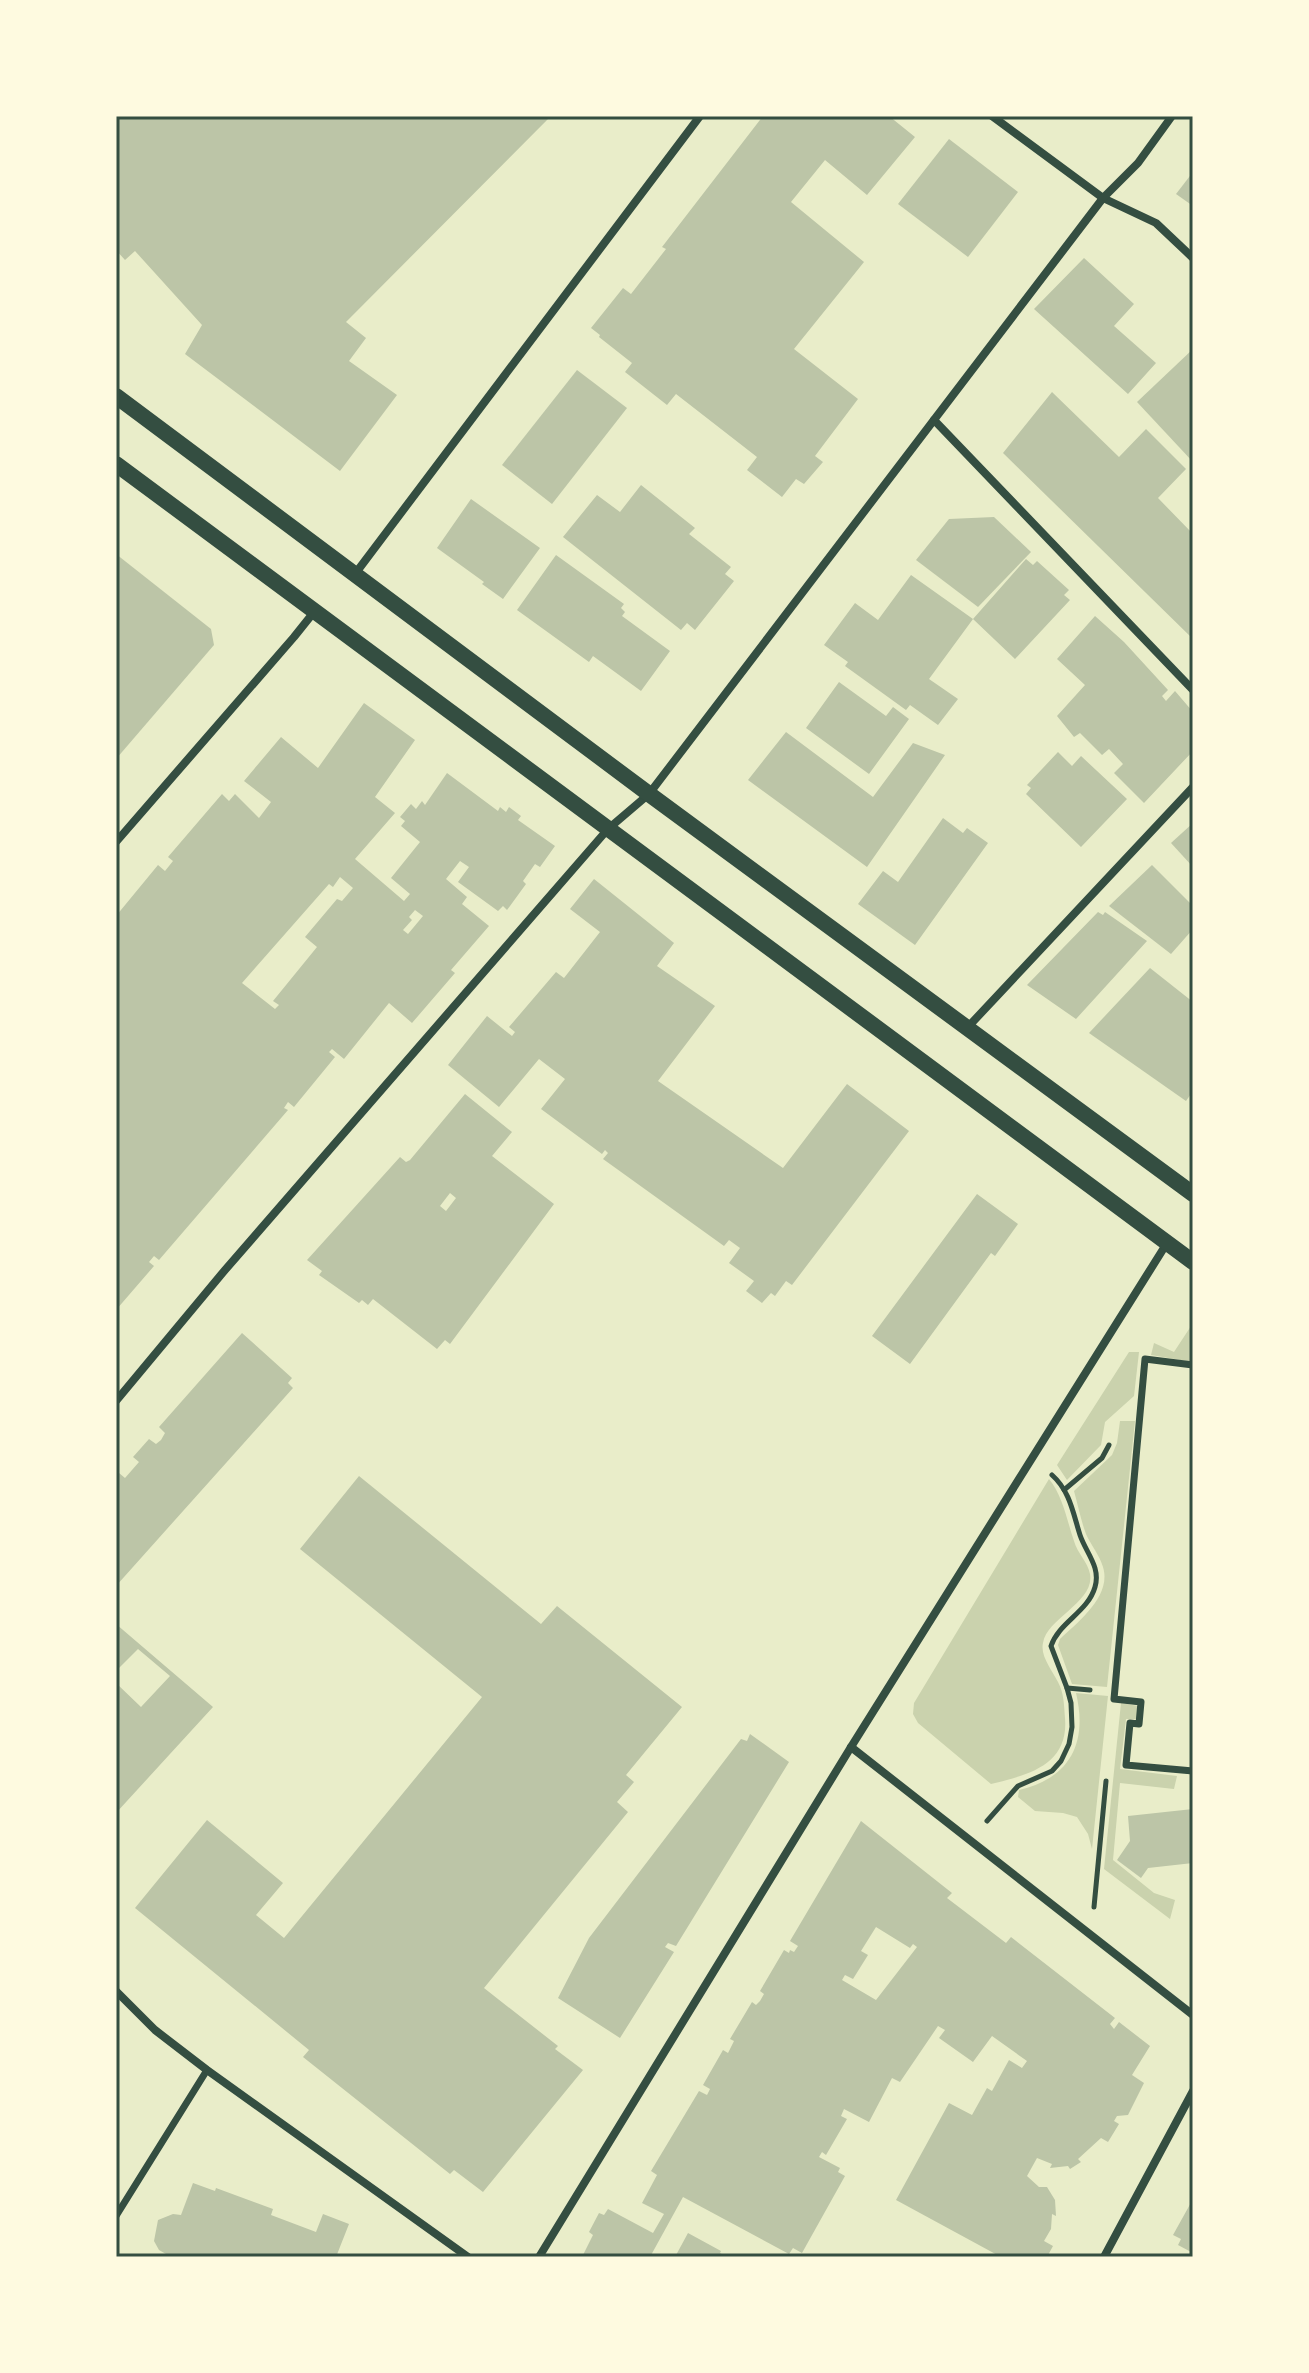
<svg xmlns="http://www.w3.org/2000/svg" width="1309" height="2373" font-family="'Noto Sans',sans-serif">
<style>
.green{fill:#cad2ad}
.building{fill:#bcc5a7;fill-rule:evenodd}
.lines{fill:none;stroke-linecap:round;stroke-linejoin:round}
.path{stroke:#344e41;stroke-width:5}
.pedestrian{stroke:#344e41;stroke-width:7}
.minor{stroke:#344e41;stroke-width:8}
.secondary{stroke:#344e41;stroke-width:16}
.neatline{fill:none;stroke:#344e41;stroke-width:3}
</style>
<rect width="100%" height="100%" fill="#e9edc9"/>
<g class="green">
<polygon points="1193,1323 1192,1362 1151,1355 1154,1343 1174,1352"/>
<polygon points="1129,1352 1139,1352 1134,1396 1105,1422 1101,1445 1067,1480 1057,1465"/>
<path d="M1120,1421H1135L1107,1687L1072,1684L1058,1645L1060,1639C1078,1622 1112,1596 1103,1567C1100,1556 1091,1545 1086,1534C1081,1521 1078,1505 1074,1491L1112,1455L1117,1443Z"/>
<path d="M1049,1479C1063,1496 1067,1521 1074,1541C1077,1553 1088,1562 1090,1574C1095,1602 1047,1618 1043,1643C1040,1656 1052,1670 1058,1682C1064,1693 1064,1705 1065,1718C1069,1765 1028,1775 991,1784L918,1723L913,1714L914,1703Z"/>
<path d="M1076,1693L1108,1696L1092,1849L1088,1834L1077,1817L1063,1813L1035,1811L1018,1797L1019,1790C1070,1778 1088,1743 1076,1693Z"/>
<polygon points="1121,1703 1138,1706 1137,1719 1126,1719 1120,1769 1177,1776 1174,1789 1120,1783 1113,1860 1154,1893 1175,1900 1170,1919 1104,1869"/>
</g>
<g class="building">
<polygon points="116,116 551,116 346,322 366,338 349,361 397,395 340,471 185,354 202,325 135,251 125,260 116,250"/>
<polygon points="763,116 889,116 915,137 867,195 825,160 791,202 864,262 794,349 858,399 815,456 823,462 804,484 796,479 782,497 747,470 757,457 676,394 667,405 625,372 632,363 599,337 600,335 591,328 623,288 631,294 666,249 662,247"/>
<polygon points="949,139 1018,192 968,257 898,204"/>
<polygon points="1193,172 1193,206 1176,194"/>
<polygon points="1084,258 1134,304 1114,326 1156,363 1128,394 1034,309"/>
<polygon points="1193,349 1193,462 1137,402"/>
<polygon points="577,370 627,408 552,504 502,465"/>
<polygon points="1052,392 1119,457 1146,429 1186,469 1158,498 1193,534 1193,639 1003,453"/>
<polygon points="641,485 695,528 689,534 731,567 725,574 734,581 695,630 687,623 681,630 563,537 597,495 620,512"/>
<polygon points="471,499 540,548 503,599 482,584 484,582 437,548"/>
<polygon points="994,517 1031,552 978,607 916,560 949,519"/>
<polygon points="116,554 211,629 214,645 116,759"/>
<polygon points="556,555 624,604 621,608 625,612 622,616 670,651 641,691 593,656 589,662 517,610"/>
<polygon points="1026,559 1033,565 1037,561 1069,590 1064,595 1070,600 1015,659 973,619"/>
<polygon points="911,575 973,619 929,679 958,699 938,725 910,705 906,710 845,666 848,662 824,645 855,603 878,620"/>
<polygon points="1095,616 1124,642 1168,690 1162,696 1166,701 1175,691 1193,712 1193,751 1144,803 1114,773 1123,764 1109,749 1102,755 1080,733 1074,737 1057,716 1085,685 1057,659"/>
<polygon points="839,682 886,716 893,707 909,719 869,774 806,728"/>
<path d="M364,703L415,740L375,797L395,813L355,859L404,901L410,894L391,878L420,842L401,826L405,821L400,817L411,804L416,809L422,801L425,805L447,773L498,811L500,807L506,812L509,807L521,816L518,820L555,846L540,867L535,864L523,881L526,884L507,910L503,906L498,911L458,882L469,867L460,861L446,879L467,897L462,904L489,926L451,970L455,973L412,1023L389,1003L344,1059L332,1049L329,1052L335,1057L294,1107L288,1102L284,1108L288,1110L159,1260L154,1256L149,1262L154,1266L116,1310V916L158,865L165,871L173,861L168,857L222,794L229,801L235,794L259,818L271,802L244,781L281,737L318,768ZM340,877L353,888L342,901L337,899L305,937L317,947L273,1001L279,1005L275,1009L242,983L329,884L333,887ZM415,910L423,916L408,934L403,930L412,920L409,917Z"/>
<polygon points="786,732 873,797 913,743 945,755 867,867 748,780"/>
<polygon points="1058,752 1072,766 1081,756 1127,799 1081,847 1026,794 1031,788 1027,785"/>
<polygon points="943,818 963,833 967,828 988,843 915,945 858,904 883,871 898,882"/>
<polygon points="1193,823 1193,867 1171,843"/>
<polygon points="1152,865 1193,906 1193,929 1171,954 1109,906"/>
<polygon points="594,879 674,943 657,966 715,1006 658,1081 783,1168 847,1084 909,1131 792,1285 786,1281 775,1296 771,1293 762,1303 746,1291 754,1281 729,1263 740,1248 729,1240 724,1246 603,1159 608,1153 605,1150 602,1154 541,1109 565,1079 539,1059 499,1107 448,1065 487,1016 512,1036 515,1032 509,1027 556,972 564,978 600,932 570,909"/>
<polygon points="1098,912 1103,915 1105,912 1147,941 1076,1019 1027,985"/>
<polygon points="1150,968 1193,1002 1193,1091 1186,1101 1089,1033"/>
<path d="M465,1094L512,1132L492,1156L554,1204L450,1344L445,1340L437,1349L373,1299L368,1305L362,1300L359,1303L319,1275L322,1271L307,1260L400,1157L406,1162L410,1160ZM450,1193L456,1198L446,1211L440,1206Z"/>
<polygon points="977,1194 1018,1224 995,1256 991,1253 910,1364 872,1336"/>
<polygon points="242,1333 292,1378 288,1383 293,1388 116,1586 116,1477 119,1473 125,1478 139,1462 133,1457 149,1439 156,1444 161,1440 165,1433 159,1427"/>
<polygon points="359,1476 541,1624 557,1606 682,1707 626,1775 634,1782 617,1802 628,1812 484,1988 558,2046 555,2049 583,2070 483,2192 454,2170 450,2174 303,2057 309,2050 135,1908 207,1820 283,1883 256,1915 284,1938 482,1697 300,1549"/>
<polygon points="116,1624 213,1707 116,1813 116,1683 141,1707 170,1676 138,1649 116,1671"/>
<polygon points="750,1734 789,1762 676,1946 668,1943 665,1947 674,1952 620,2038 558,1998 589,1938 741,1739 747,1741"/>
<polygon points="1193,1809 1193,1863 1148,1868 1141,1878 1117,1860 1130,1841 1128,1816"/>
<path d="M861,1821L952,1893L947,1898L1006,1943L1011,1937L1115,2018L1110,2024L1114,2029L1119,2022L1150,2046L1132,2075L1144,2083L1128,2115L1117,2116L1114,2121L1119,2124L1108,2142L1101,2138L1078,2159L1081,2162L1070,2169L1068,2166L1050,2168L1052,2164L1037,2158L1027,2176L1039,2187H1047L1055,2200L1056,2216L1052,2214L1051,2229L1044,2241L1053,2246L1047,2257H1001L896,2200L949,2103L972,2115L987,2088L992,2091L1009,2060L1022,2068L1027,2061L992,2036L973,2062L939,2038L945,2030L938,2026L900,2082L892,2078L869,2122L844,2109L841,2116L847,2119L826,2155L822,2152L819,2157L840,2168L838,2172L845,2176L802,2253L793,2248L789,2254L683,2197L650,2257H582L593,2235L589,2232L599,2213L604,2215L608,2209L653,2233L664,2214L642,2203L657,2175L651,2171L699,2091L707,2095L710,2089L703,2085L723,2050L728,2053L734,2041L730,2039L752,2002L756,2005L760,2001L764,1994L760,1991L784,1950L789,1953L790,1950L794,1952L798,1946L790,1941ZM876,1927L910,1948L913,1944L917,1947L876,2000L842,1980L845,1975L853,1979L868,1955L861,1951Z"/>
<polygon points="193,2183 215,2191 216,2188 273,2209 271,2215 316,2232 323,2214 349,2224 336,2257 165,2257 166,2254 159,2250 154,2241 158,2220 173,2214 181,2215"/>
<polygon points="1193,2199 1193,2253 1178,2245 1181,2239 1173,2235"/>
<polygon points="688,2233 721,2251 720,2253 727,2257 675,2257"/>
</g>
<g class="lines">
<g class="path">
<polyline points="1064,1490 1102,1458 1109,1445"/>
<polyline points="1067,1688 1090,1690"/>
<path d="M987,1821L1018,1786L1052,1771L1061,1761L1069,1744L1072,1727L1071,1703L1067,1688L1051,1646C1059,1622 1088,1612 1095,1587C1101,1567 1086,1553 1080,1535C1073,1513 1070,1491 1052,1475"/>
<polyline points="1094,1907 1106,1781"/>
</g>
<g class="pedestrian">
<polyline points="1193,1365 1145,1359 1114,1699 1141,1702 1139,1724 1130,1723 1126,1765 1193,1771"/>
<polyline points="116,2216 207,2070"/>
</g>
<g class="minor">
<polyline points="992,116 1103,198 1156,223 1193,258"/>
<polyline points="934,420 1193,690"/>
<polyline points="355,574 700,116"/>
<polyline points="116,842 294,637 314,612"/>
<polyline points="967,1028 1193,787"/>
<polyline points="116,1401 225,1270 608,829 649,794 1103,198 1138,163 1172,116"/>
<polyline points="851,1747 1193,2015"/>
<polyline points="116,1991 155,2030 207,2070 468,2257"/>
<polyline points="539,2257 851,1747 1167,1243"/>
<polyline points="1104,2257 1193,2091"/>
</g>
<g class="secondary">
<polyline points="116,396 649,794 1193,1194"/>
<polyline points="116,464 1193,1262"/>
</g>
</g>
<rect width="1309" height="2373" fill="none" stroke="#fefae0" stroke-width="236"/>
<rect x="118" y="118" width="1073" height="2137" class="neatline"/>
</svg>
